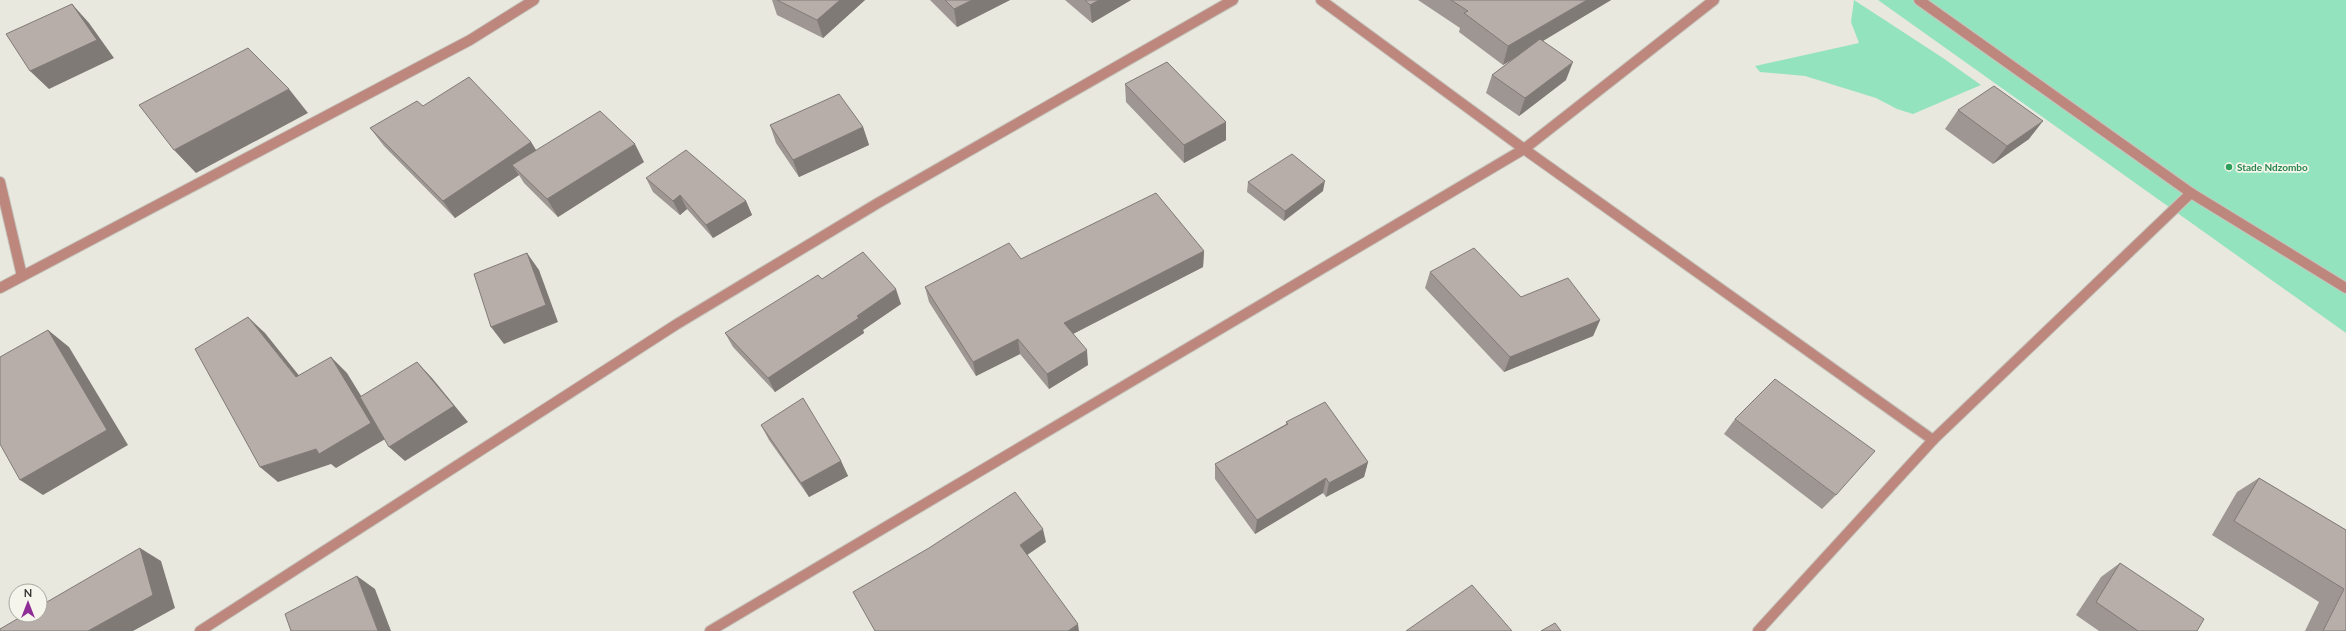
<svg xmlns="http://www.w3.org/2000/svg" width="2346" height="631" font-family="Lato,sans-serif">
<style>
.green{fill:#94e3bf}
.lines{fill:none;stroke-linecap:round;stroke-linejoin:round}
.minor-casing{stroke:#c5c4bc;stroke-width:12}
.minor{stroke:#bd877d;stroke-width:10}
.wall{fill:#9d9692}
.shaded-wall{fill:#807a77}
.building{fill:#b7aeaa;stroke:#807a77}
.leisure-dot{fill:#2e9e5b;stroke:#f6f5ec;stroke-width:1.5}
.labels{text-anchor:middle;stroke-width:3.5;stroke-linejoin:round;paint-order:stroke}
.leisure-label{font-size:10px;font-weight:bold;fill:#27864d;stroke:#f6f5ec;text-anchor:start}
</style>
<rect width="100%" height="100%" fill="#e9e8df"/>
<g class="green">
<polygon points="1854,0 1943,58 1981,85 1913,114 1897,109 1876,98 1805,76 1760,72 1755,66 1859,43 1851,22"/>
<polygon points="1878,0 2346,0 2346,333"/>
</g>
<g class="lines">
<defs>
<g id="minor">
<polyline points="1321,0 1524,149 1933,440"/>
<polyline points="1919,0 2191,193 2346,288"/>
<polyline points="0,182 22,276"/>
<polyline points="0,288 470,40 534,0"/>
<polyline points="200,631 677,324 878,203 1233,0"/>
<polyline points="710,631 1524,149 1714,0"/>
<polyline points="1758,631 1933,440 2191,193"/>
</g>
</defs>
<use href="#minor" class="minor-casing"/>
<use href="#minor" class="minor"/>
</g>
<g class="wall">
<polygon points="772,0 865,0 823,38 777,15"/>
<polygon points="930,0 1010,0 957,27"/>
<polygon points="1065,0 1131,0 1092,23"/>
<polygon points="1418,0 1611,0 1543,41 1566,80 1519,116 1486,93 1492,75 1513,59 1503,65 1459,32 1460,28"/>
<polygon points="1125,84 1226,140 1184,163 1126,102"/>
<polygon points="423,106 531,142 536,150 644,162 558,217 524,183 519,175 455,218 384,146 370,128"/>
<polygon points="1958,110 2029,139 1993,164 1945,129"/>
<polygon points="770,125 863,127 869,145 799,177 776,143"/>
<polygon points="646,178 746,201 752,215 713,238 687,209 680,215 653,192"/>
<polygon points="1248,182 1323,191 1284,221 1247,192"/>
<polygon points="1204,251 1203,267 1073,334 1088,365 1049,389 1020,354 976,376 929,302 925,287 1021,259"/>
<polygon points="1430,272 1521,297 1600,320 1593,336 1504,372 1425,288"/>
<polygon points="822,279 901,304 863,330 864,333 775,392 733,347 725,333"/>
<polygon points="1735,419 1836,495 1822,509 1724,434"/>
<polygon points="1286,422 1368,462 1364,477 1326,497 1323,493 1255,534 1215,479 1215,464 1286,424"/>
<polygon points="761,425 841,461 848,476 809,497 769,440"/>
<polygon points="2259,478 2346,530 2346,631 2305,631 2319,602 2212,535 2237,492"/>
<polygon points="2120,563 2197,631 2099,631 2076,615 2101,577"/>
</g>
<g class="shaded-wall">
<polygon points="840,0 865,0 823,38 817,20"/>
<polygon points="972,0 1010,0 957,27 954,9"/>
<polygon points="1099,0 1131,0 1092,23 1090,5"/>
<polygon points="1587,0 1611,0 1503,65 1508,46"/>
<polygon points="72,4 89,23 114,58 49,89 30,71"/>
<polygon points="1573,62 1566,80 1519,116 1525,98"/>
<polygon points="289,89 308,113 196,173 174,150"/>
<polygon points="2043,121 2029,139 1993,164 2007,146"/>
<polygon points="1226,122 1226,140 1184,163 1184,145"/>
<polygon points="863,127 869,145 799,177 793,160"/>
<polygon points="531,142 542,160 512,165 519,175 455,218 443,201"/>
<polygon points="635,144 644,162 558,217 547,199"/>
<polygon points="1325,181 1323,191 1284,221 1285,211"/>
<polygon points="680,195 687,209 680,215 673,201"/>
<polygon points="746,201 752,215 713,238 706,225"/>
<polygon points="1204,251 1203,267 1065,338 1064,323"/>
<polygon points="527,253 539,270 558,322 504,344 491,327"/>
<polygon points="896,289 901,304 863,330 864,333 775,392 768,378"/>
<polygon points="248,317 265,333 313,393 296,377"/>
<polygon points="1600,320 1593,336 1504,372 1510,357"/>
<polygon points="48,330 69,347 128,445 43,495 20,480"/>
<polygon points="1018,339 1020,354 976,376 973,362"/>
<polygon points="1087,350 1088,365 1049,389 1047,374"/>
<polygon points="331,357 347,373 387,438 336,468 331,464 278,482 260,467 316,449"/>
<polygon points="417,362 432,378 468,422 405,461 389,447"/>
<polygon points="841,461 848,476 809,497 801,483"/>
<polygon points="1368,462 1364,477 1326,497 1329,483"/>
<polygon points="1326,478 1323,493 1255,534 1257,520"/>
<polygon points="1043,529 1046,542 1023,558 1020,545"/>
<polygon points="140,548 161,561 175,608 133,631 88,631"/>
<polygon points="357,576 375,589 391,631 378,631"/>
<polygon points="1078,624 1079,631 1068,631"/>
</g>
<g class="building">
<polygon points="777,0 840,0 817,20"/>
<polygon points="945,0 972,0 954,9"/>
<polygon points="1085,0 1099,0 1090,5"/>
<polygon points="1451,0 1587,0 1508,46 1464,13 1468,11"/>
<polygon points="72,4 97,40 30,71 6,34"/>
<polygon points="1540,39 1573,62 1525,98 1492,75"/>
<polygon points="248,48 289,89 174,150 139,105"/>
<polygon points="1167,62 1226,122 1184,145 1125,84"/>
<polygon points="469,77 531,142 443,201 370,128 417,101 423,106"/>
<polygon points="1994,86 2043,121 2007,146 1958,110"/>
<polygon points="839,94 863,127 793,160 770,125"/>
<polygon points="600,111 635,144 547,199 512,165"/>
<polygon points="686,150 746,201 706,225 680,195 673,201 646,178"/>
<polygon points="1292,154 1325,181 1285,211 1248,182"/>
<polygon points="1156,193 1204,251 1064,323 1087,350 1047,374 1018,339 973,362 925,287 1009,243 1021,259"/>
<polygon points="1474,248 1521,297 1568,278 1600,320 1510,357 1430,272"/>
<polygon points="863,252 896,289 857,316 859,318 768,378 725,333 818,275 822,279"/>
<polygon points="527,253 546,305 491,327 474,274"/>
<polygon points="248,317 296,377 331,357 371,423 319,454 316,449 260,467 195,349"/>
<polygon points="48,330 107,430 20,480 0,444 0,357"/>
<polygon points="417,362 454,406 389,447 360,397"/>
<polygon points="1775,379 1875,451 1836,495 1735,419"/>
<polygon points="803,398 841,461 801,483 761,425"/>
<polygon points="1325,402 1368,462 1329,483 1326,478 1257,520 1215,464 1288,424 1286,422"/>
<polygon points="2259,478 2346,530 2346,631 2323,631 2344,589 2234,521"/>
<polygon points="1015,492 1043,529 1020,545 1078,624 1068,631 875,631 853,592 929,548"/>
<polygon points="140,548 153,595 88,631 0,631 0,629 24,615 40,615 40,606"/>
<polygon points="2120,563 2204,619 2197,631 2138,631 2096,602"/>
<polygon points="357,576 378,631 291,631 285,614"/>
<polygon points="1472,585 1512,631 1406,631"/>
<polygon points="1555,623 1561,631 1541,631"/>
</g>
<circle class="leisure-dot" cx="2229" cy="167" r="4"/>
<g class="labels">
<g class="leisure-label">
<text x="2237" y="171">Stade Ndzombo</text>
</g>
</g>
<g transform="translate(28 603)"><circle r="19" fill="#f6f5ec" stroke="#a8a7a0"/>
<path d="M0-3L7 15L0 10L-7 15Z" fill="#8e2d96"/>
<text y="-6" font-size="11" font-weight="bold" text-anchor="middle" fill="#33322f">N</text>
</g>
</svg>
